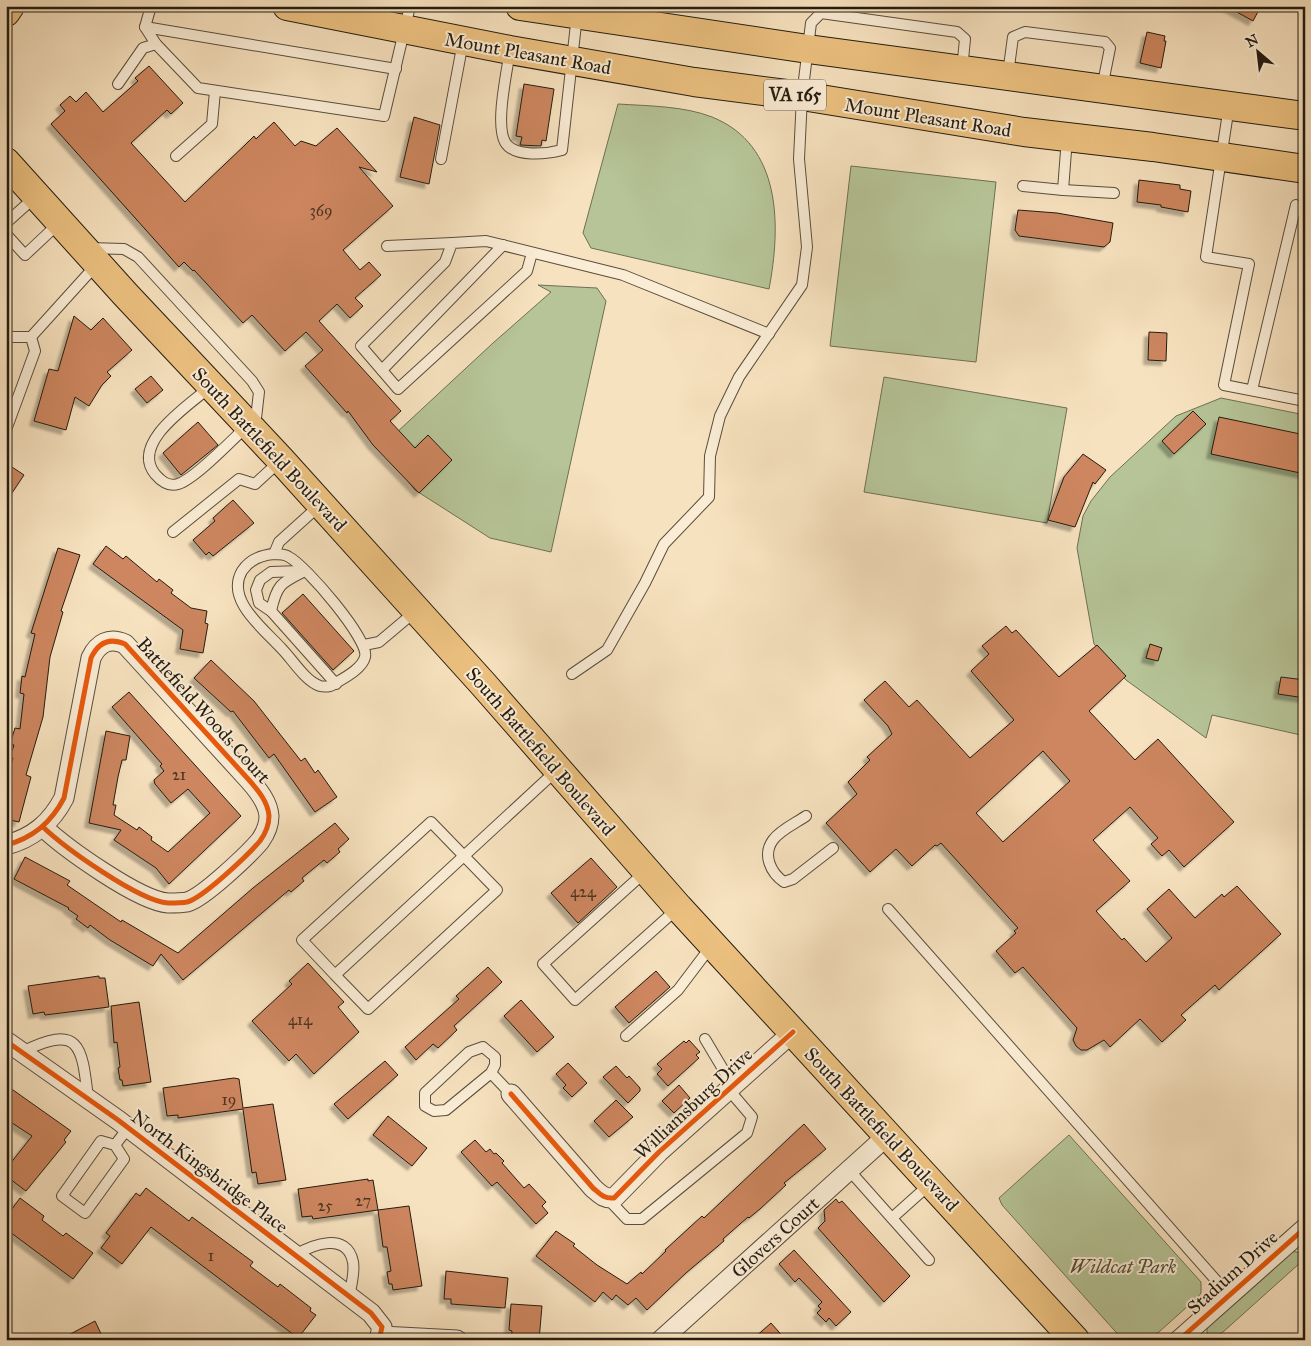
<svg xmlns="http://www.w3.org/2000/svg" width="1311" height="1346" font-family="'IM FELL Great Primer',serif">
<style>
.green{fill:#b6c497;stroke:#6d7054}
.building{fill:#cd865f;stroke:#241c10;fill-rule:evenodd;filter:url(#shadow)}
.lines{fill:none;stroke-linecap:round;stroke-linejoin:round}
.lane-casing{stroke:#594e3c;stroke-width:12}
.street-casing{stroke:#594e3c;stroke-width:21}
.primary-casing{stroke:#241c10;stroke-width:30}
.lane{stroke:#faecd5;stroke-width:10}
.street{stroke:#faecd5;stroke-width:19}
.primary{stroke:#ecc180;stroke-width:28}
.cycleway-casing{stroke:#faecd5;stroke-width:8}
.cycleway{stroke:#e8590c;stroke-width:5}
.labels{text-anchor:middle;stroke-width:4;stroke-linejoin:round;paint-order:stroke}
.number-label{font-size:16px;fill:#4e3624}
.shield{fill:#faecd5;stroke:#645a4b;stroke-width:1}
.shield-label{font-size:18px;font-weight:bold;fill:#241c10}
.street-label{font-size:19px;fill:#241c10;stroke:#faecd5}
.park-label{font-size:19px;font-style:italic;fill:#504e38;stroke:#faecd5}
</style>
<defs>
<filter id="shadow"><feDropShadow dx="-4.5" dy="4.5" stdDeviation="1" flood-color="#0004"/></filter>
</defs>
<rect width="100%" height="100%" fill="#f7e2bf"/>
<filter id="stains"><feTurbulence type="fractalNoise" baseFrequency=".004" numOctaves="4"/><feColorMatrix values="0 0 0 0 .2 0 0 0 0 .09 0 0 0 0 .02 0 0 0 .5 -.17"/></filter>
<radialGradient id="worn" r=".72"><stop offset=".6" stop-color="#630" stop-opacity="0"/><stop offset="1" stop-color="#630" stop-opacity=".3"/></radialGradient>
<g class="green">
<path d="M618,104C649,106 684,106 712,117C782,145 781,226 769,289L591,248L583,233Z"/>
<polygon points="851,166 996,182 976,362 830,346"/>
<polygon points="538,285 597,288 606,301 551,552 490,538 415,490 381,447 493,343 551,292"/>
<polygon points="884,377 1067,408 1047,523 864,492"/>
<polygon points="1221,398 1305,415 1305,736 1212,715 1206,738 1126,680 1094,644 1077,548 1083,516 1091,501 1110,477 1176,416"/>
<polygon points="1069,1135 1201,1282 1201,1293 1198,1297 1150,1340 1123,1340 1002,1205 999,1198"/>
<polygon points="1292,1251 1301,1253 1302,1259 1300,1263 1223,1332 1215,1337 1207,1335 1207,1326"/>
</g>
<g class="building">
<polygon points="1226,6 1261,6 1253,21"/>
<polygon points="1147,32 1165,36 1164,41 1166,41 1161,68 1140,63"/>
<polygon points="149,66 183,103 171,114 167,110 131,143 185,202 245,145 254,136 256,139 274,122 295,146 301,141 316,146 337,128 377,172 359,167 393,206 343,250 360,270 369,262 381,275 355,298 363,306 350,318 337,304 319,321 401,411 390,421 415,448 428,435 452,460 419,493 373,445 348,411 347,413 305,366 323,350 306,332 285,351 252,315 243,323 194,270 193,271 184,262 179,267 51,124 65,111 60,105 70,96 76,102 86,92 103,112 138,81 135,78"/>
<polygon points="524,84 554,89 546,141 542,140 541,146 520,145 522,137 516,136"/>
<polygon points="414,117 440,125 429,184 400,177"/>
<polygon points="1139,180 1180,185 1180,189 1191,191 1188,212 1161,207 1161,205 1137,202"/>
<polygon points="1018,210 1057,213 1113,223 1110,242 1104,247 1019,236 1015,230"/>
<polygon points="74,316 91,330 103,318 132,350 107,372 111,376 102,385 89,406 75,397 66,430 34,421 49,369 58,371"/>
<polygon points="1149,332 1167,333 1166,361 1148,360"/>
<polygon points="151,376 163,390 147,403 135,389"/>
<polygon points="1193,411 1206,424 1174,454 1162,441"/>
<polygon points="1219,417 1305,435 1305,474 1211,454"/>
<polygon points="198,422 218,445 181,475 163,453"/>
<polygon points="1083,454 1106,470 1095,484 1093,482 1075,527 1048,520 1064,477"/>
<polygon points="6,463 24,475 6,502"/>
<polygon points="233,500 254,523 213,556 209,552 206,555 193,540 215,521 213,518"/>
<polygon points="106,546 123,559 126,556 157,582 159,579 173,590 171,593 191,608 207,611 205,623 208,624 203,653 180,649 183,630 93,564"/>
<polygon points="58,548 80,555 61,611 63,612 50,657 43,717 26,775 31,777 19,822 6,819 6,783 13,758 10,757 14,745 10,744 15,728 20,729 24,694 20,693 22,676 25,677 35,634 31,633"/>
<polygon points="303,594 354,651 333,670 282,613"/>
<path d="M1006,626L1012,633L1016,630L1059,677L1097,645L1126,676L1089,711L1135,760L1158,739L1234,822L1184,867L1169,850L1162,856L1151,844L1158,838L1130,807L1093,840L1130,881L1096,911L1122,940L1124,938L1146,962L1172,938L1147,909L1169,889L1195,918L1222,894L1224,897L1237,886L1281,934L1219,990L1215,985L1181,1015L1186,1020L1162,1042L1140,1019L1110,1047L1104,1040L1087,1050H1081L1076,1046L1073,1040L1077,1028L1023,967L1015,973L996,951L1016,933L1014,931L1018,928L941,843L937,846L935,845L912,866L896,849L870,872L826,823L857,794L848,782L870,760L867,757L892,734L888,726L864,700L885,681L909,707L917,700L970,758L1014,720L971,671L989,654L982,646ZM1043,751L1070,781L1003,842L976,813Z"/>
<polygon points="1150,644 1162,648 1158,661 1146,658"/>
<polygon points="211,660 254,701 301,761 305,758 315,773 318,770 337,797 315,812 274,754 269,758 233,711 231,712 194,678"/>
<polygon points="1281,677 1305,680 1305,698 1278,694"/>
<polygon points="129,692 241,816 169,884 156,868 114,840 121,830 89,823 106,731 130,736 126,760 122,760 118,777 113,805 116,805 114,815 137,830 139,827 152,837 151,840 168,852 210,813 188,789 171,803 155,784 154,780 164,771 160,766 162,764 112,707"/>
<polygon points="335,823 349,839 338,849 340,852 327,863 324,860 302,878 304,881 291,892 289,890 183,980 161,954 153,966 110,940 90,925 88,928 76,919 78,916 68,909 69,908 14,879 25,857 70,881 67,885 121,922 122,920 178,953 253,888"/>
<polygon points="591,858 617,887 578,923 551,893"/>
<polygon points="308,963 344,1002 338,1007 359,1032 314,1074 296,1054 289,1061 252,1021 292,984 289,981"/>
<polygon points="488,967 502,982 454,1026 457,1030 438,1048 433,1044 416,1060 405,1047 459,999 456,996"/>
<polygon points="656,971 670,987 629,1023 615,1007"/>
<polygon points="99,976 99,978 105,978 109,1007 45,1015 44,1012 33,1014 28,986"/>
<polygon points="521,1000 554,1037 537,1052 504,1016"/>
<polygon points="139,1002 151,1082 123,1086 122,1080 120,1080 118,1068 120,1067 117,1042 114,1043 111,1006"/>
<polygon points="689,1040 700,1052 696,1055 699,1058 668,1086 657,1074 662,1069 657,1064 684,1041 686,1043"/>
<polygon points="385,1061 398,1075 348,1119 334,1104"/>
<polygon points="568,1063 587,1083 572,1097 563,1088 566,1085 556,1074"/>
<polygon points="616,1066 627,1078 629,1076 640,1088 640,1091 628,1103 603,1077"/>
<polygon points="234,1078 239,1079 243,1108 273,1104 286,1180 258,1184 256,1172 252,1173 243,1109 178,1118 178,1115 167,1116 163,1088"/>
<polygon points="6,1085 71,1131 64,1140 66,1142 26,1191 6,1176 6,1169 32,1136 6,1119"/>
<polygon points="679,1085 690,1098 674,1113 662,1101"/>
<polygon points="616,1100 633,1117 609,1137 594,1121"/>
<polygon points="388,1116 427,1148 412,1166 373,1135"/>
<polygon points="804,1124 826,1149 784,1183 786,1185 760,1209 749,1218 748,1217 723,1239 724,1241 686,1273 647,1310 636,1298 628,1305 616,1295 612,1300 603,1292 595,1302 536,1256 556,1231 575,1244 573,1246 597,1265 627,1284 641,1272 642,1274 666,1251 665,1250 702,1216 704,1218"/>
<polygon points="475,1140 486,1152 490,1149 494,1154 496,1153 504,1161 502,1163 524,1188 529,1184 546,1202 542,1206 548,1213 536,1224 497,1182 492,1186 461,1152"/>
<polygon points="368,1179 368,1181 373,1180 378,1210 313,1219 312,1216 302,1217 298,1189"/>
<polygon points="146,1188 189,1221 192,1217 253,1262 250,1266 278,1287 280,1284 311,1308 310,1311 316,1315 298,1338 151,1227 122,1264 101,1248 110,1236 106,1233 136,1193 140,1196"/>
<polygon points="20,1198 44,1216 42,1220 63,1236 66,1233 93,1253 73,1279 6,1229 6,1217"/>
<polygon points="836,1199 839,1203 842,1201 910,1276 884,1302 818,1228 825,1221 824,1210"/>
<polygon points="409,1206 422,1286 393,1290 392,1284 389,1284 387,1272 391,1271 387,1247 383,1247 378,1210"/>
<polygon points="794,1250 851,1312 836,1326 829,1318 826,1322 817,1313 821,1309 818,1306 822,1302 799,1278 795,1282 779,1264"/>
<polygon points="446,1271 508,1278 505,1308 451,1304 451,1299 444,1299"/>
<polygon points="511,1304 542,1306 539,1340 511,1340 512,1331 509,1330"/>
<polygon points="95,1321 104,1340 59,1340"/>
<polygon points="771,1323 786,1340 752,1340"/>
</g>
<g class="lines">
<defs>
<g id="lane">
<polyline points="151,6 145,27 156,44 198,88 384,116 410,6"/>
<polyline points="145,27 396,69"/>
<path d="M510,50C507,72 495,124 505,142C514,158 547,154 562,150L577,15"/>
<polyline points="1008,74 1013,37 1025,32 1105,42 1110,48 1102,88"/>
<polyline points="118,84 143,48 156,44"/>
<polyline points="1229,106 1206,257 1249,264 1224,385 1305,401"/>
<polyline points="176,156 212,124 215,91"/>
<polyline points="441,159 463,42"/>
<polyline points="1023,186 1063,190 1067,138"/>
<polyline points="1063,190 1114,193"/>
<polyline points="6,223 35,197"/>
<polyline points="6,234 25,255 59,223"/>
<polyline points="387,246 452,243"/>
<polyline points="89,248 124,249 138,257 252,381 259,392 255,427"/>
<polyline points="532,253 527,271 398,389 361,346 445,262 452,243 486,241 623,275 769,334"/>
<polyline points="6,337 31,337 97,264"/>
<polyline points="382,370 503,245"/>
<path d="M210,387C189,405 130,443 155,474C161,481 168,487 178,484C195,479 233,439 248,425"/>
<polyline points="1252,390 1296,205"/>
<polyline points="6,430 35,351 31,337"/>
<polyline points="173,532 239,479 255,484 281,460"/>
<path d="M274,554C279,554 285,554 289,557C305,565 370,640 365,657C362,669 344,678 334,684C331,687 324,687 320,686C305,681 292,659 282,649C264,629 225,600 242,571C250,559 261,555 274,554Z"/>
<polyline points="274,554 279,542 320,505"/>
<path d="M305,571C281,583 277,584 271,611L336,684"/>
<polyline points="271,611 259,603 256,590 260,580 271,572 301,571"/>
<polyline points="364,645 379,642 417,610"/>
<polyline points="572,674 607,650 645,583 664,544 709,497 710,456 720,416 739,377 802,285 807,247 799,159 802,96 811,23 821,13 957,32 965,39 962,70"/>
<path d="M806,816C796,823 780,830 773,840C762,855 771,873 784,882L793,879L833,848"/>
<polyline points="645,872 543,964 575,1000 678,908"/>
<polyline points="888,909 1229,1295"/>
<polyline points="335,975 302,940 431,822 497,890 368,1009 335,975 557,770"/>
<polyline points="626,1036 678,990 712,945"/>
<polyline points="705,1039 733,1086"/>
<path d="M22,1052C80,1023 82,1046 88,1098"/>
<polyline points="491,1073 446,1110 434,1111 425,1106 425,1093 469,1052 483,1047 495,1057 495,1065 491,1073 511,1094"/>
<polyline points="115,1145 124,1159 85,1213 62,1196 101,1141 115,1145 128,1128"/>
<polyline points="849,1170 929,1260"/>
<polyline points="608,1199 627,1219 642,1219 747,1133 752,1117 729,1090"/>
<polyline points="892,1218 930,1184"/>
<path d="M295,1255C312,1245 347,1231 353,1262C355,1273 351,1286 349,1297"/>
</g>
<g id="street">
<path d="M6,845C33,838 51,823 64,798L91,658C98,643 109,637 125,644L249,780C258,790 268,802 269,816C269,825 265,834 260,841C249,854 203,898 187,902C182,903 174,903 168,903C139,901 65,848 43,827"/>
<polyline points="6,1041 118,1120 371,1313 382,1327 379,1340"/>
<path d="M511,1094L593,1188C600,1194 604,1199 614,1198L659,1152L793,1032"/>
<polyline points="382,1336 457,1340"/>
<polyline points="661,1340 888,1135"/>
<polyline points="1179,1340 1305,1228"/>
</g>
<g id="primary">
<polyline points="287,6 510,50 694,82 802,96 1024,132 1153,147 1305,169"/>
<polyline points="520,6 808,49 1305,116"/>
<polyline points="6,12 10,6"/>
<polyline points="6,162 125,294 281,460 484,685 678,907 1075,1340"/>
</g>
</defs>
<use href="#lane" class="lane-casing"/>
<use href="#street" class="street-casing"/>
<use href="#primary" class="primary-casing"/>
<use href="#lane" class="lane"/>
<use href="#street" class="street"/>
<use href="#primary" class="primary"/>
<defs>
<g id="cycleway">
<path d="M6,845C33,838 51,823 64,798L91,658C98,643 109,637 125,644L249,780C258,790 268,802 269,816C269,825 265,834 260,841C249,854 203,898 187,902C182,903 174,903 168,903C139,901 65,848 43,827"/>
<polyline points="6,1041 118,1120 371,1313 382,1327 379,1340"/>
<path d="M511,1094L593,1188C600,1194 604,1199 614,1198L659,1152L793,1032"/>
<polyline points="1179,1340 1305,1228"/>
</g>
</defs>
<use href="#cycleway" class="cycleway-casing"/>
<use href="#cycleway" class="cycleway"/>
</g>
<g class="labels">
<g class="number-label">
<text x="321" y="216">369</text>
<text x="179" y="780">21</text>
<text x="583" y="897">424</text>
<text x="300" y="1025">414</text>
<text x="229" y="1105">19</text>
<text x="363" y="1206">27</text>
<text x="325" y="1211">25</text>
<text x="211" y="1261">1</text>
</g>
<rect class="shield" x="764" y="79.5" width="62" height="31" rx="4"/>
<g class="shield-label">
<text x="795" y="101">VA 165</text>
</g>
<g class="street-label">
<text transform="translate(528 53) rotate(10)" y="7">Mount Pleasant Road</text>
<text transform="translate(928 117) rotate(9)" y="7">Mount Pleasant Road</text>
<text transform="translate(270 449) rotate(47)" y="7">South Battlefield Boulevard</text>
<text transform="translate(204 710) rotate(48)" y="7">Battlefield Woods Court</text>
<text transform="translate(541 751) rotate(49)" y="7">South Battlefield Boulevard</text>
<text transform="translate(693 1103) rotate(-43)" y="7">Williamsburg Drive</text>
<text transform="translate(882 1129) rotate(47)" y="7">South Battlefield Boulevard</text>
<text transform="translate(210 1171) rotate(37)" y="7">North Kingsbridge Place</text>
<text transform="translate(775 1237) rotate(-42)" y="7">Glovers Court</text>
<text transform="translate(1232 1272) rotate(-42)" y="7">Stadium Drive</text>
</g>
<g class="park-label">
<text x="1123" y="1273">Wildcat Park</text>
</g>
</g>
<rect width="1311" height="1346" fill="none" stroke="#f7e2bf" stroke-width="25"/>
<rect x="8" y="8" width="1296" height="1331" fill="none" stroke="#241c10" stroke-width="2.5"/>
<rect x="12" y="12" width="1286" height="1321" fill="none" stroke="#241c10"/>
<g transform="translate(1258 52) rotate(332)" stroke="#faecd5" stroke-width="4" paint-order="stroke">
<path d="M0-4L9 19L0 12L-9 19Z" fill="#241c10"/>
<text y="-8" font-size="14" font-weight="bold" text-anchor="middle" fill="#241c10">N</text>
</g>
<rect width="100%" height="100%" filter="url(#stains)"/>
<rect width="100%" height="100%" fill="url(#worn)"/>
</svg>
